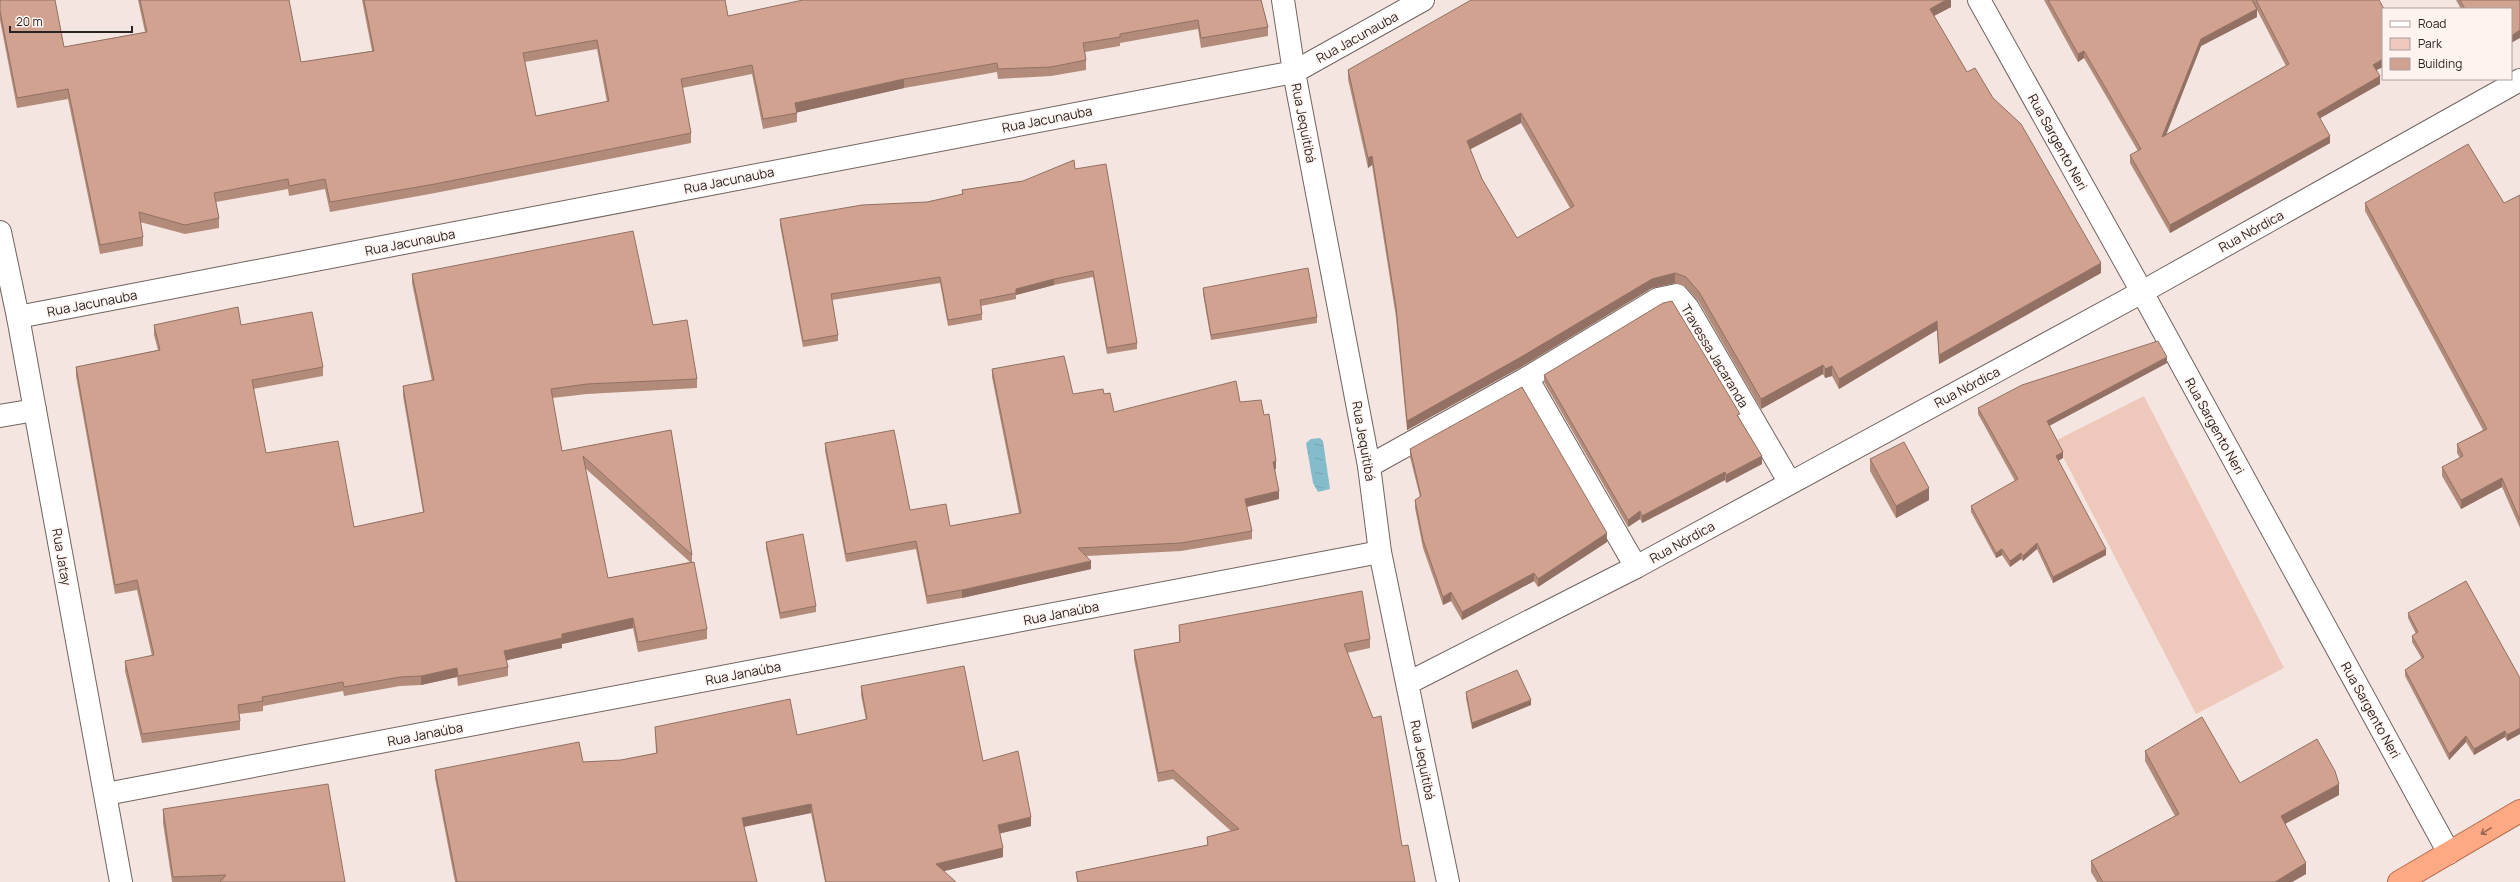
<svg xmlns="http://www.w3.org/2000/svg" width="2520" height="882" font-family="Manrope,sans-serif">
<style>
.green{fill:#eec9bb}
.water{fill:url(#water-ripples)}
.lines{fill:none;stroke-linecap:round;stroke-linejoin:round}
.minor-casing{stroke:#71645f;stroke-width:24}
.trunk-casing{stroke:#b36c4e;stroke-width:24}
.minor{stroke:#fff;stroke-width:22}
.trunk{stroke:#fea884;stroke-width:22}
.wall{fill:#b38b7b;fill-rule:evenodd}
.shaded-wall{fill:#927164}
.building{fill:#d0a28f;stroke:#927164;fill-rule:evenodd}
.oneway{stroke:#946653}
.labels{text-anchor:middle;stroke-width:3;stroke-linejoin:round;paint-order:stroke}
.street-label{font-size:13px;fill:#292422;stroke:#fff3ef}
</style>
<defs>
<pattern id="water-ripples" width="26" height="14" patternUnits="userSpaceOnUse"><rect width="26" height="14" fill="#85bccc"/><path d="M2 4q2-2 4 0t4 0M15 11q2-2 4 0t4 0" fill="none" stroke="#73a1af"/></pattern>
</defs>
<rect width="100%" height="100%" fill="#f4e5e0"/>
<polygon class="green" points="2144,396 2284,668 2196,714 2055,441"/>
<polygon class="water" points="1320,438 1323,441 1330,489 1318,492 1313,483 1306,443 1311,439"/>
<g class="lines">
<defs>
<g id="minor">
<polyline points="1283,0 1294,72 1369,466 1380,552 1448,882"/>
<polyline points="1979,0 2142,292 2449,853"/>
<polyline points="0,232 18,317 121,882"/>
<polyline points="18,317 1294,72 1423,0"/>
<polyline points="1527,378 1636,567"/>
<polyline points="0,416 35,410"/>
<polyline points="1369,466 1527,378 1658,299 1677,295 1688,308 1790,483"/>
<polyline points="1408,683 1636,567 2142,292 2520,80"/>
<polyline points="106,794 1380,552"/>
</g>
<polyline id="trunk" points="2399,882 2520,811"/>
</defs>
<use href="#minor" class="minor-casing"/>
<use href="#trunk" class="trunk-casing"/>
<use href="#minor" class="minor"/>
<use href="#trunk" class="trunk"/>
</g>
<g class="wall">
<path d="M0,0L64,47L145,32L138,0H289L301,62L372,51L362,0H725L728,16L1261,0L1268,27V36L1201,48L1198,29L1120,43V46L1085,52L1086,60V70L1051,76L998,79L997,72L904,88L797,112V122L763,129L752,74L682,88L691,133V143L435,193L330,212L325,189L289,196L288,189L216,202L219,218V228L185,234L140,222L143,237V246L100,254L68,99L17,108L0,20ZM597,49L607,102L536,116L525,62Z"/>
<path d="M1951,0V7L1934,16L1967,72L2101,273L1939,364L1937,330L1839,389L1832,376L1825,378L1823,374L1761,409L1699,302L1686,287L1675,283L1652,288L1521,367L1407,430L1396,317L1372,165L1368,168L1348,79V70ZM1521,123L1570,208L1517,238L1482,179L1470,149Z"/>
<path d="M2044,0H2379L2377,71L2380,84L2320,118L2330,143L2170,233L2130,163V155L2138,151L2084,58L2078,62ZM2257,10L2286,66L2166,135L2201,46L2257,17Z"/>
<polygon points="2456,0 2520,0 2511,9 2461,9"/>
<polygon points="1075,169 1137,343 1137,349 1107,354 1093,277 1054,285 1016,295 1016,299 981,306 982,314 982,320 948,326 940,283 832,300 838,335 838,341 803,347 780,225 780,219 927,202 962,194 962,190 1023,181"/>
<polygon points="2520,195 2520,528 2502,487 2461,509 2442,476 2442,467 2460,458 2457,453 2457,444 2483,430 2365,211 2365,203 2504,203"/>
<path d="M412,274L653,325L697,379V388L587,394L552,398L562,451L671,430L692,555V562L707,629V639L638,652L633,628L562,644V648L506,660L508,667V676L458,686L457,677L421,685L400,686L344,696L343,691L263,706V711L239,714L240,721V730L142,743L125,671V661L152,656L137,590L115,594L76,376V367L158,350L154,335V325H241L323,367V376L253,389L266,453L354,527L423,512L403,396V386L432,381L412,283ZM585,468L690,562L608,578Z"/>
<polygon points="1203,288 1317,317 1317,323 1211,340 1203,294"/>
<polygon points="2167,363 2049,426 2063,458 2058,461 2106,555 2053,583 2037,549 2023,561 2021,559 2010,567 2002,555 1996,558 1971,512 1971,506 2015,481 1978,414 1978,408"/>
<polygon points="992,369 1073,394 1104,394 1114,412 1240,402 1264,415 1276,469 1275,469 1279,499 1247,507 1252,531 1252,539 1181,551 1087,556 1091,569 962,598 927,604 916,549 846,562 825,451 825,443 910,510 950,526 1019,513 992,377"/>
<polygon points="1544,375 1740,419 1762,464 1726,483 1725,480 1642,523 1640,519 1628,527 1544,382"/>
<polygon points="1410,449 1607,542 1538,587 1534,581 1462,620 1451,601 1443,605 1423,548 1415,508 1415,500 1420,497 1410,457"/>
<polygon points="1870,459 1929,500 1896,518 1870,471"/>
<polygon points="766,542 816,606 816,612 780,619 766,548"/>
<polygon points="2408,613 2520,678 2520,734 2507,741 2505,737 2474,755 2466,742 2449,760 2405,676 2405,670 2422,659 2412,642 2412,636 2416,634 2408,618"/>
<polygon points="1179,625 1370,639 1370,648 1347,653 1402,846 1415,882 1077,882 1076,872 1207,845 1207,837 1231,831 1173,779 1158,782 1134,659 1134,650 1179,642"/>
<polygon points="861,686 983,761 1031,826 1000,833 1003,857 944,871 825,882 811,813 744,827 757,882 455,882 435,778 435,770 621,760 656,753 655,727 797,735 866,720 861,695"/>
<polygon points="1466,692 1531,705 1472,729 1466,698"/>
<polygon points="2145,751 2240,783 2339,795 2285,824 2306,874 2292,882 2097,882 2091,872 2091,861 2175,816 2145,761"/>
<polygon points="163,809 345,882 172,882 163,823"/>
</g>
<g class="shaded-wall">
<polygon points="1946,0 1951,0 1951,7 1930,18 1930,9"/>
<polygon points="2257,9 2257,17 2201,46 2162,145 2162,137 2201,39"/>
<polygon points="2520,30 2520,38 2511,43 2511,36"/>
<polygon points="2084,51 2084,58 2078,62 2078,54"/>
<polygon points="2383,59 2383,67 2373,72 2373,65"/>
<polygon points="2380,76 2380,84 2317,120 2317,113"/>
<polygon points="904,79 904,88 795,113 795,103"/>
<polygon points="1521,113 1521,123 1467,151 1467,141"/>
<polygon points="2330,136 2330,143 2170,233 2170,225"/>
<polygon points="1372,156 1372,165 1368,168 1368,158"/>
<polygon points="2101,263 2101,273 1939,364 1939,355"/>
<polygon points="1675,273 1675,283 1652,288 1521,367 1407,430 1407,421 1652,279"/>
<polygon points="1054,279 1054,285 1016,295 1016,289"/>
<polygon points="1937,321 1937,330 1839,389 1839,379"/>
<polygon points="2167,357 2167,363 2047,427 2047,421"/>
<polygon points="1823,365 1823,374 1761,409 1761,399"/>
<polygon points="1832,366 1832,376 1825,378 1825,369"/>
<polygon points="2063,452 2063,458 2056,462 2056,456"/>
<polygon points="1762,456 1762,464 1726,483 1726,475"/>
<polygon points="1276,461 1276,469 1273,470 1273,462"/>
<polygon points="1725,472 1725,480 1642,523 1642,516"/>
<polygon points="2502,478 2502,487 2461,509 2461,500"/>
<polygon points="1929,488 1929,500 1896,518 1896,506"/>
<polygon points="1279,491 1279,499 1245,507 1245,499"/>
<polygon points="1640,511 1640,519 1628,527 1628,520"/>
<polygon points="1607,533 1607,542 1538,587 1538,579"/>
<polygon points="2037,543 2037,549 2023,561 2023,556"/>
<polygon points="2002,549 2002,555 1996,558 1996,553"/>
<polygon points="2106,549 2106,555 2053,583 2053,577"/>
<polygon points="2021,553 2021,559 2010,567 2010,561"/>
<polygon points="1091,561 1091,569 962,598 962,590"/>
<polygon points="1534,573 1534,581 1462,620 1462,612"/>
<polygon points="1451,592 1451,601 1443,605 1443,597"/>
<polygon points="633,618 633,628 562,644 562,648 504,661 504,651 562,634"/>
<polygon points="457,668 457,677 421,685 421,676"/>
<polygon points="1531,700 1531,705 1472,729 1472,723"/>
<polygon points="2520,728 2520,734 2507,741 2507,735"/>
<polygon points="2505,731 2505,737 2474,755 2474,749"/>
<polygon points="2466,736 2466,742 2449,760 2449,754"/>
<polygon points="2339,784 2339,795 2281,826 2281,816"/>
<polygon points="811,804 811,813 742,827 742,818"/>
<polygon points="1031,817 1031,826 998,834 998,825"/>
<polygon points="1003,848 1003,857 936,873 936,864"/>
<polygon points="2306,863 2306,874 2292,882 2275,882"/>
</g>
<g class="building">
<path d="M0,0H55L64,47L147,32L140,0H289L301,62L374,51L364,0H725L728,16L803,0H1261L1268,27L1201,38L1198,20L1120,34V37L1083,43L1086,60L1051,67L998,69L997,63L904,79L795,103L797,113L763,119L752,65L681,79L691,133L435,184L330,202L325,179L289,186L288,179L214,193L219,218L185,225L139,212L143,237L100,245L68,89L17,98L0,11ZM597,40L609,101L536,116L523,53Z"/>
<path d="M1471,0H1946L1930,9L1967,72L1975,68L1993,98L2021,124L2101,263L1939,355L1937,321L1839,379L1832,366L1825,369L1823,365L1761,399L1699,292L1686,277L1675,273L1652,279L1521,357L1407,421L1396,307L1372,156L1368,158L1348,70ZM1521,113L1574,206L1517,238L1482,179L1467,141Z"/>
<polygon points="2048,0 2252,0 2257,9 2201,39 2162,137 2289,64 2256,0 2379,0 2384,9 2383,9 2383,59 2373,65 2380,76 2317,113 2330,136 2170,225 2130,155 2141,149 2084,51 2078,54"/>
<polygon points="2460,0 2520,0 2520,30 2511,36 2511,9 2465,9"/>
<polygon points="2468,144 2504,203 2520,195 2520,520 2502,478 2461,500 2442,467 2463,456 2457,444 2487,429 2365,203"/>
<polygon points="1074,160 1075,169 1106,164 1137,343 1107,348 1093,271 1054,279 1016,289 1016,293 980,300 982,314 948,320 940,277 831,294 838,335 803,341 780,219 862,205 927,202 963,194 962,190 1023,181"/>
<polygon points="633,231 653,325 687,320 697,379 587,384 551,389 562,451 671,430 692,555 583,456 608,578 694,562 707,629 638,642 633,618 562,634 562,638 504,651 508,667 458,676 457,668 421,676 400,677 344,687 343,682 262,697 263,701 238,705 240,721 142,734 125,661 154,655 137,580 115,585 76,367 160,350 154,325 238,307 241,325 312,312 323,367 252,380 266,453 338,441 354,527 424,512 403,386 434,380 412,274"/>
<polygon points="1308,268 1317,317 1211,335 1203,288"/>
<polygon points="1672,301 1740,414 1737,415 1762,456 1726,475 1725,472 1642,516 1640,511 1628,520 1544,375 1663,303"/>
<polygon points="2158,341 2167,357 2047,421 2063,452 2056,456 2106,549 2053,577 2037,543 2023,556 2021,553 2010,561 2002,549 1996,553 1971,506 2018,479 1978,408 2022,385"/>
<polygon points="1064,356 1073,394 1103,389 1104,394 1110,393 1114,412 1236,381 1240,402 1261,400 1264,415 1269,414 1276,461 1273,462 1279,491 1245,499 1252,531 1181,543 1078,548 1091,561 962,590 927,596 916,541 846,554 825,443 894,430 910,510 946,504 950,526 1021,513 992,369"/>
<polygon points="1522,387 1607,533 1538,579 1534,573 1462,612 1451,592 1443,597 1423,540 1415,500 1421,496 1410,449"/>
<polygon points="1904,442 1929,488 1896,506 1870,459"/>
<polygon points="803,534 816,606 780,613 766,542"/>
<polygon points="2466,581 2520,678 2520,728 2507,735 2505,731 2474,749 2466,736 2449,754 2405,670 2424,657 2412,636 2418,632 2408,613"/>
<polygon points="1362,591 1370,639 1344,644 1373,718 1381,716 1402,846 1408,845 1415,882 1078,882 1076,872 1208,845 1207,837 1239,829 1173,770 1158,773 1134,650 1180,642 1179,625"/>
<polygon points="964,666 983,761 1018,751 1031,817 998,825 1003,848 936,864 956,882 826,882 811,804 742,818 757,882 457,882 435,770 579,742 583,762 621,760 657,753 655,727 790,699 797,735 867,719 861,686"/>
<polygon points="1517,670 1531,700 1472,723 1466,692"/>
<polygon points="2202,717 2240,783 2317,739 2335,771 2339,784 2281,816 2306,863 2275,882 2103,882 2091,861 2179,814 2145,751"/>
<polygon points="328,784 345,882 220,882 226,875 173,877 163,809"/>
</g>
<defs><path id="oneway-shaft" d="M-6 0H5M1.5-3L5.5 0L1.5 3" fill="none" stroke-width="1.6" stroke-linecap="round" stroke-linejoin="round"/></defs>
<use class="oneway" href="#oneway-shaft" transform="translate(2486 831) rotate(149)"/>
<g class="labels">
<g class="street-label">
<text transform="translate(1357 37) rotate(-29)" y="5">Rua Jacunauba</text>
<text transform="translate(1047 119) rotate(-11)" y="5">Rua Jacunauba</text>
<text transform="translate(1304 123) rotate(79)" y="5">Rua Jequitibá</text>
<text transform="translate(2058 142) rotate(61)" y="5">Rua Sargento Neri</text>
<text transform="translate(729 180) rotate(-11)" y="5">Rua Jacunauba</text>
<text transform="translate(2251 231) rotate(-29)" y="5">Rua Nórdica</text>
<text transform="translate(410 242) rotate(-11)" y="5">Rua Jacunauba</text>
<text transform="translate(92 303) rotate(-11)" y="5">Rua Jacunauba</text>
<text transform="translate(1715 356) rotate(59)" y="5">Travessa Jacaranda</text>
<text transform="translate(1967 387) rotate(-28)" y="5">Rua Nórdica</text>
<text transform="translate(2215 426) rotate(61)" y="5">Rua Sargento Neri</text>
<text transform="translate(1364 441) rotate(80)" y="5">Rua Jequitibá</text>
<text transform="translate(1682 542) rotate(-29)" y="5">Rua Nórdica</text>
<text transform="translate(62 557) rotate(80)" y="5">Rua Jatay</text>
<text transform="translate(1061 613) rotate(-11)" y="5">Rua Janaúba</text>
<text transform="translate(743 673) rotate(-11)" y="5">Rua Janaúba</text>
<text transform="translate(2371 710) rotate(61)" y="5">Rua Sargento Neri</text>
<text transform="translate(425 734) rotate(-11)" y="5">Rua Janaúba</text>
<text transform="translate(1423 760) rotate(79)" y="5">Rua Jequitibá</text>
</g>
</g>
<rect x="2382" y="8" width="130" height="72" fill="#fff3ef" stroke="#a9a09d"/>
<rect x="2390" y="21" width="20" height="6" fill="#ffffff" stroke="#a9a09d"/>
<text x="2418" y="28" font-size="12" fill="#292422">Road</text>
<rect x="2390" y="38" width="20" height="12" fill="#eec9bb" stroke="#a9a09d"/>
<text x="2418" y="48" font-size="12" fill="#292422">Park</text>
<rect x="2390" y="58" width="20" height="12" fill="#d0a28f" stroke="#a9a09d"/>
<text x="2418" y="68" font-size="12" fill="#292422">Building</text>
<path d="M10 26v6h122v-6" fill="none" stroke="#292422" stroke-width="2"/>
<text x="16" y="26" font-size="12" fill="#292422" stroke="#fff3ef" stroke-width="3" paint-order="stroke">20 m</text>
</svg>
